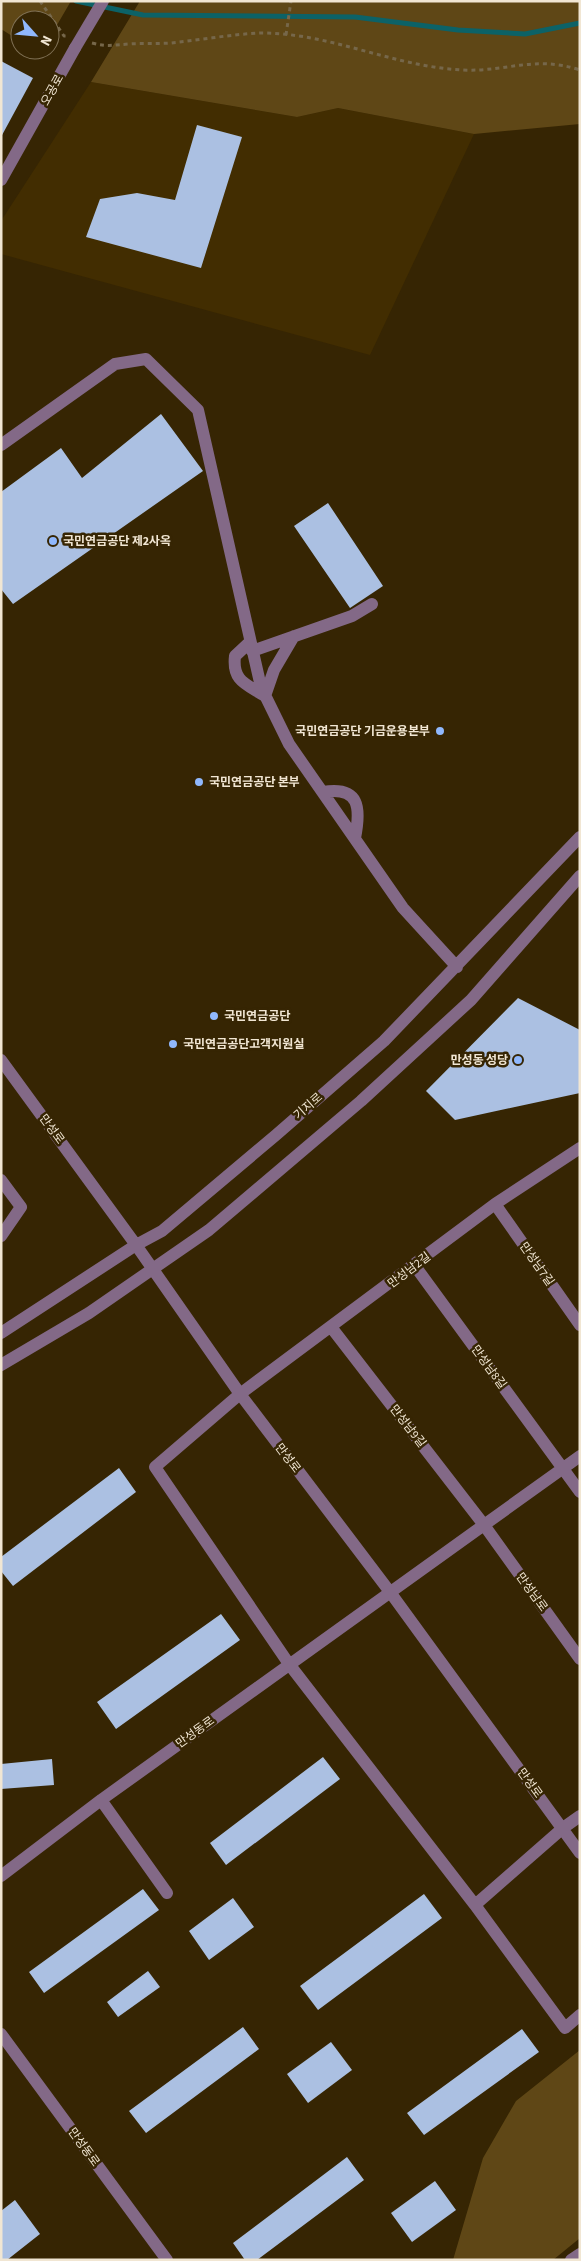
<svg xmlns="http://www.w3.org/2000/svg" width="581" height="2261" font-family="'Source Sans 3','Noto Sans KR',sans-serif">
<style>
.built{fill:#422d01}
.green{fill:#5f4716}
.lines{fill:none;stroke-linecap:round;stroke-linejoin:round}
.stream{stroke:#0c6267;stroke-width:5}
.building{fill:#abc0e2}
.path{stroke:#76674a;stroke-width:3;stroke-dasharray:4 4;stroke-linecap:butt}
.minor{stroke:#836987;stroke-width:12}
.minor-bridge{stroke:#836987;stroke-width:12}
.poi-dot{fill:#90b8fd;stroke:#362503;stroke-width:2}
.labels{text-anchor:middle;stroke-width:5;stroke-linejoin:round;paint-order:stroke}
.street-label{font-size:12px;fill:#f1e6d3;stroke:#362503}
.poi-label{font-size:12px;font-weight:bold;fill:#f1e6d3;stroke:#362503;text-anchor:start}
</style>
<rect width="100%" height="100%" fill="#362503"/>
<!-- built -->
<path class="built" d="M91,82L297,117L338,108L474,134L370,355L1,254V221Z"/>
<!-- green -->
<path class="green" d="M1,1H71L50,37V20H20V41L1,29Z
M140,1H580V124L474,134L338,108L297,117L91,82Z
M580,2050V2238L553,2260H453L483,2158L516,2101Z"/>
<g class="lines">
<!-- stream -->
<path class="stream" d="M76,1L143,15L355,17L458,30L525,34L580,23"/>
</g>
<!-- building -->
<path class="building" d="M1,61L33,78L1,137Z
M197,125L242,137L201,268L86,237L100,199L137,193L175,200Z
M161,414L203,471L13,604L1,589V492L61,448L82,478Z
M328,503L383,586L350,608L294,526Z
M518,998L580,1030V1093L455,1120L426,1091Z
M119,1468L136,1492L13,1586L1,1571V1557Z
M221,1614L240,1640L116,1729L97,1702Z
M323,1757L340,1779L226,1865L210,1843Z
M52,1759L54,1785L1,1789V1764Z
M143,1889L159,1910L44,1993L29,1972Z
M424,1894L442,1918L318,2010L300,1986Z
M233,1898L254,1927L209,1960L189,1931Z
M148,1971L160,1987L118,2017L107,2002Z
M243,2027L259,2049L146,2133L129,2111Z
M522,2029L539,2052L424,2135L407,2113Z
M331,2042L352,2070L308,2103L287,2074Z
M347,2157L364,2180L257,2260H245L233,2243Z
M435,2181L456,2210L412,2242L391,2213Z
M15,2200L40,2234L7,2260H1V2211Z"/>
<g class="lines">
<!-- path -->
<path class="path" d="M40,1L64,36H67
M286,35L291,1
M92,43C107,47 114,45 129,44C143,43 157,44 171,43C201,40 232,34 262,33C331,33 394,67 463,70C507,72 534,55 580,70"/>
<!-- minor -->
<path class="minor" d="M1,180L75,48
M1,445L115,364L146,359L198,410L261,687L289,744L403,908L457,967
M250,642L235,656C232,681 246,684 265,696L274,670L294,636
M252,651L352,616L372,604
M323,792C360,786 361,808 355,838
M1,1060L136,1245L240,1394L390,1592L580,1853
M580,1148L495,1204L240,1394L155,1467L289,1664L475,1905L565,2028L580,2015
M1,1180L21,1207L1,1236
M495,1204L580,1325
M415,1266L580,1492
M331,1327L484,1525L580,1659
M1,1333L136,1245L162,1231L276,1135L384,1041L580,837
M1,1365L89,1313L209,1230L361,1101L471,1000L580,876
M101,1800L167,1893
M1,1876L101,1800L580,1456
M475,1905L563,1828L580,1816
M1,2034L167,2260
M571,2260L580,2254"/>
<!-- minor-bridge -->
<path class="minor-bridge" d="M75,48L103,1"/>
</g>
<!-- markers -->
<g class="poi-dot">
<circle cx="53" cy="541" r="5"/>
<circle cx="440" cy="731" r="5"/>
<circle cx="199" cy="782" r="5"/>
<circle cx="214" cy="1016" r="5"/>
<circle cx="173" cy="1044" r="5"/>
<circle cx="518" cy="1060" r="5"/>
</g>
<g class="labels">
<!-- street labels -->
<g class="street-label">
<text transform="translate(52 90) rotate(-61)" y="4">오공로</text>
<text transform="translate(308 1106) rotate(-41)" y="4">기지로</text>
<text transform="translate(52 1129) rotate(54)" y="4">만성로</text>
<text transform="translate(537 1264) rotate(55)" y="4">만성남7길</text>
<text transform="translate(409 1270) rotate(-37)" y="4">만성남2길</text>
<text transform="translate(489 1367) rotate(54)" y="4">만성남8길</text>
<text transform="translate(408 1426) rotate(52)" y="4">만성남9길</text>
<text transform="translate(288 1458) rotate(53)" y="4">만성로</text>
<text transform="translate(532 1592) rotate(54)" y="4">만성남로</text>
<text transform="translate(195 1732) rotate(-36)" y="4">만성동로</text>
<text transform="translate(530 1783) rotate(54)" y="4">만성로</text>
<text transform="translate(84 2147) rotate(54)" y="4">만성동로</text>
</g>
<!-- poi labels -->
<g class="poi-label">
<text x="63" y="545">국민연금공단 제2사옥</text>
<text x="430" y="735" text-anchor="end">국민연금공단 기금운용본부</text>
<text x="209" y="786">국민연금공단 본부</text>
<text x="224" y="1020">국민연금공단</text>
<text x="183" y="1048">국민연금공단고객지원실</text>
<text x="508" y="1064" text-anchor="end">만성동 성당</text>
</g>
</g>
<!-- border -->
<rect width="581" height="2261" fill="none" stroke="#f1e6d3" stroke-width="5"/>
<!-- north arrow -->
<g transform="translate(35 35) rotate(117)"><circle r="24" fill="#362503" stroke="#817256"/>
<path d="M0-4L9 19L0 12L-9 19Z" fill="#90b8fd"/>
<text y="-8" font-size="14" font-weight="bold" text-anchor="middle" fill="#f1e6d3">N</text>
</g>
</svg>
